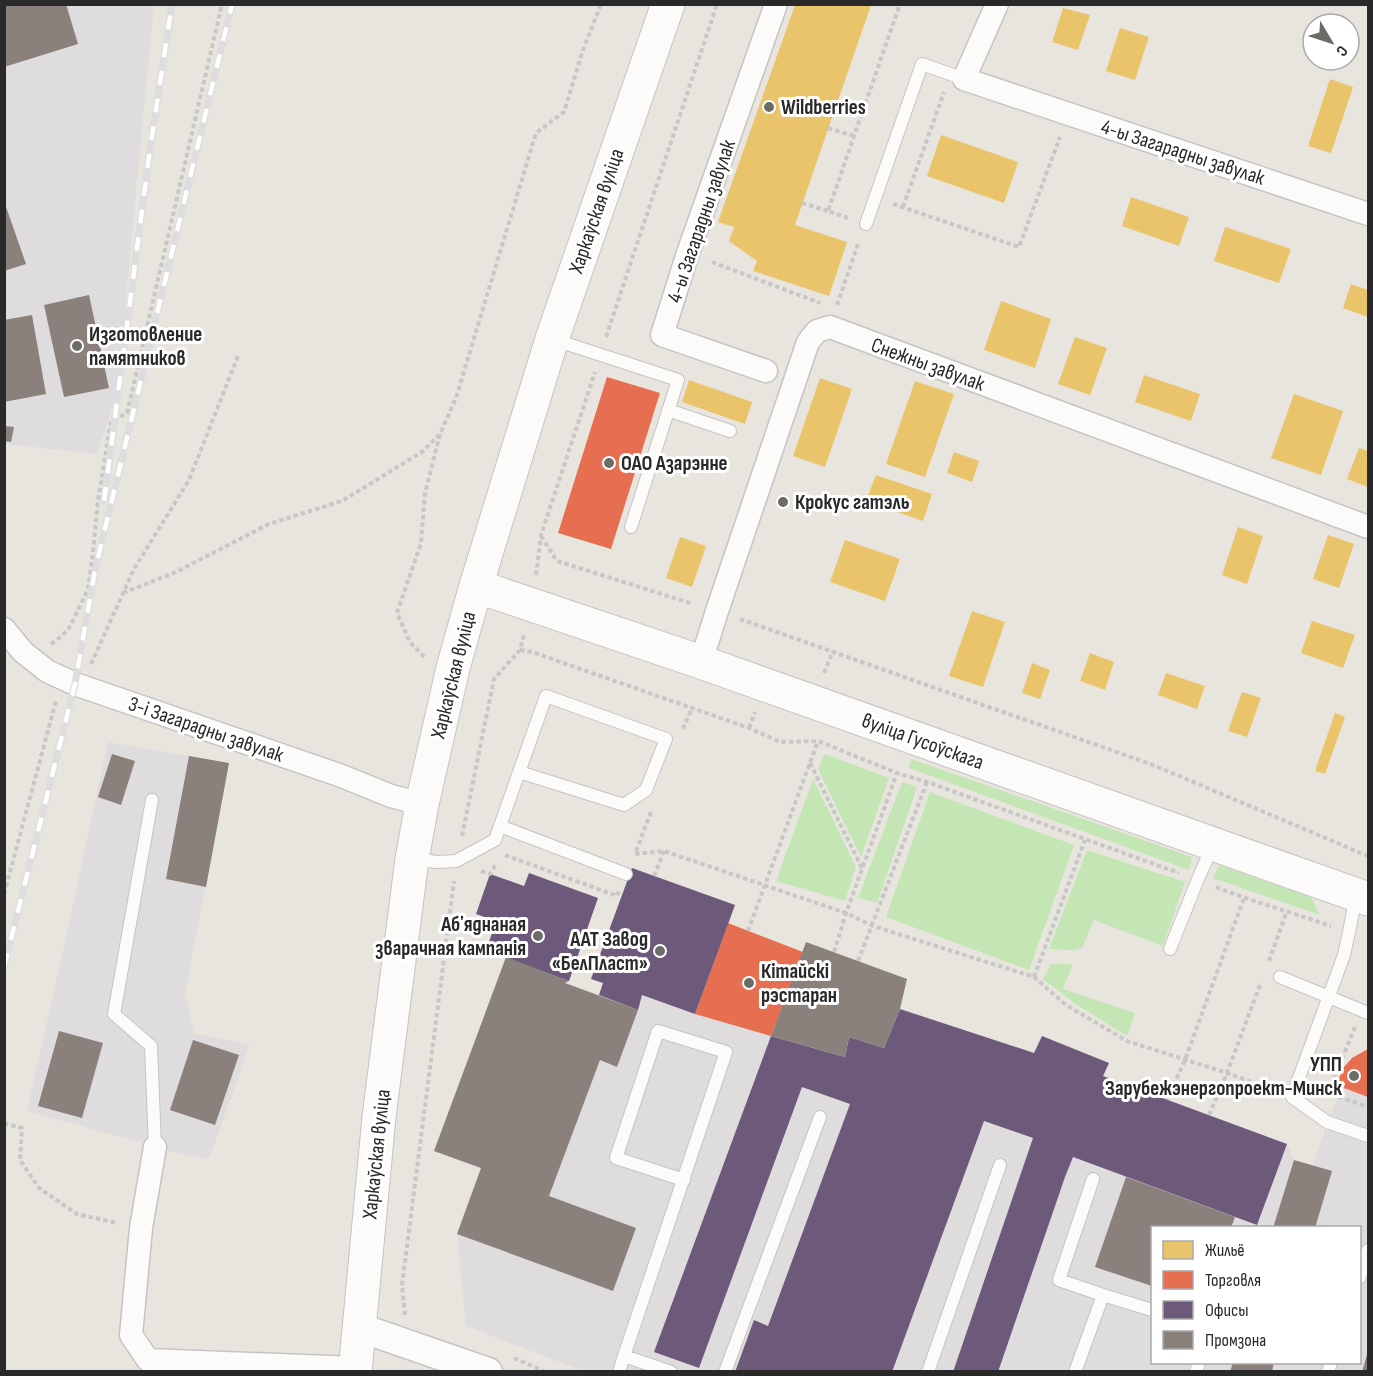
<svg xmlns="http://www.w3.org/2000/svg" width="1373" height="1376" font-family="'Sofia Sans Condensed',sans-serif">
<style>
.industrial{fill:#dfdcdd;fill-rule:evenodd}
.green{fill:#c4e6b5}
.homes{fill:#e9c46a}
.shops{fill:#e76f51}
.offices{fill:#6d597a}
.industry{fill:#8a817c}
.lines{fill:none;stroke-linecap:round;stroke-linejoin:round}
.service-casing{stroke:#c5c4c4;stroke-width:14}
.minor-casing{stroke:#c5c4c4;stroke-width:25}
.tertiary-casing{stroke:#c5c4c4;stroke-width:31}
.secondary-casing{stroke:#c5c4c4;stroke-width:35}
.path{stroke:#c8c7c6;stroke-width:4;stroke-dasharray:4.5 3;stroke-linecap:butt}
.service{stroke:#fcfbfa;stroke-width:12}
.minor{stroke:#fcfbfa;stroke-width:22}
.tertiary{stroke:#fcfbfa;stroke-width:28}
.secondary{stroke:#fcfbfa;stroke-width:33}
.rail-casing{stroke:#dddcde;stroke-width:7}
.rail{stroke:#fff;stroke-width:4.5;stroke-dasharray:14;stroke-linecap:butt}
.poi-dot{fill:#6c6b68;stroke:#fff;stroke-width:2}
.labels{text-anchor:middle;stroke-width:6;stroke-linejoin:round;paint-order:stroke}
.poi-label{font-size:21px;font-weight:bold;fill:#292929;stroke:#fff;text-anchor:start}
.street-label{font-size:21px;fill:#292929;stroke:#fff}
</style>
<rect width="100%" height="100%" fill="#e8e5de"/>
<!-- industrial -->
<path class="industrial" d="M5,5H154L117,392L97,454L5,444Z
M108,742L229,763L185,993L194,1033L250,1045L209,1159L185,1155L27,1111L68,928Z
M506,957L566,983L638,1009L642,995L695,1014L771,1036L900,1009L1034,1053L1042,1036L1109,1063L1104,1076L1287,1144L1294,1160L1313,1166L1327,1122L1342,1087L1368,1097V1371H583L466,1326L457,1234L481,1169L434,1151ZM1152,1228H1360V1362H1152Z"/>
<!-- green -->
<path class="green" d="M825,754L889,778L861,857L818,769Z
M911,759L1192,857L1189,870L909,768Z
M813,779L856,867L845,901L776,881Z
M902,782L917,787L877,903L858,898Z
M930,792L1074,845L1029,970L886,917Z
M1087,850L1185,882L1163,946L1094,920L1082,948L1072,950L1049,949Z
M1219,865L1311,897L1320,915L1213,878Z
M1051,964H1073L1063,989L1135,1013L1127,1036L1074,1003L1043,979Z"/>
<!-- homes -->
<path class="homes" d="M795,5H871L795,225L847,242L829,296L753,271L757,261L729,241L734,227L718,222Z
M1063,8L1090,15L1078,50L1052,42Z
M1120,28L1149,37L1135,80L1106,71Z
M1330,79L1353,87L1331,153L1308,146Z
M941,135L1018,162L1004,203L927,176Z
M1131,197L1189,217L1179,246L1122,226Z
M1225,227L1291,249L1279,283L1214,261Z
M1351,284L1368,290V317L1343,308Z
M1001,301L1051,319L1035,368L984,350Z
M1075,337L1107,348L1090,395L1058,384Z
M1144,375L1200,394L1191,421L1135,402Z
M820,378L852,389L825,467L793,456Z
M689,380L752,402L745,424L682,402Z
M915,381L954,394L925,477L886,464Z
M1294,394L1343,411L1321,475L1271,458Z
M1359,448L1368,451V487L1347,479Z
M954,452L979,461L972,482L947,473Z
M876,475L932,494L923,521L866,501Z
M1238,527L1263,536L1247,584L1222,575Z
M1328,535L1354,544L1339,588L1313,579Z
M680,537L706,546L692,587L666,578Z
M845,540L900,559L885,601L830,582Z
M972,611L1005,622L983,687L949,676Z
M1312,621L1355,635L1343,668L1301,653Z
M1090,653L1114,662L1105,690L1080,681Z
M1032,663L1050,670L1040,699L1022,693Z
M1166,673L1205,686L1197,709L1158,695Z
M1242,692L1261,698L1247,737L1228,731Z
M1335,713L1345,717L1325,774L1315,771Z"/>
<!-- shops -->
<path class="shops" d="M607,377L660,393L611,549L558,533Z
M728,923L803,952L771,1036L695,1014Z
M1366,1050H1368V1097L1336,1085L1344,1067L1352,1058Z"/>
<!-- offices -->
<path class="offices" d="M632,868L735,905L695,1014L642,995L638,1010L599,995L603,983L591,979Z
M529,873L598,898L569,981L486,951L496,921L476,914L490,874L524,886Z
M900,1009L1034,1053L1042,1036L1109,1063L1103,1076L1287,1144L1257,1225L1073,1157L1065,1177L998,1372H953L1033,1138L984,1121L892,1372H735L754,1320L768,1326L850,1104L802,1087L699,1368L654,1352L771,1036L845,1057L849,1037L884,1048Z"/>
<!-- industry -->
<path class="industry" d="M4,4H66L78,44L4,67Z
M4,201L26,264L4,271Z
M89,295L109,388L64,397L44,305Z
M32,315L46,394L4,402V320Z
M4,426L14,427L11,442L4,441Z
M112,754L135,761L121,805L98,797Z
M189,756L229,763L206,887L166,879Z
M806,942L907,979L900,1009L884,1048L849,1037L845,1057L771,1036Z
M506,957L569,981L565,983L638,1010L617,1067L600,1060L549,1196L636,1228L613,1291L457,1234L481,1168L434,1151Z
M59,1031L103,1043L82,1118L38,1106Z
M193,1040L239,1055L215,1125L170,1110Z
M1294,1160L1332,1171L1315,1228H1273Z
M1126,1177L1235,1217L1231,1228H1152V1286L1095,1267Z
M1368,1351V1372H1362Z
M1233,1362H1274L1272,1372H1230Z"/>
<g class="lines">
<defs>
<path id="service" d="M866,224L922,64L964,79
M552,339L678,380L631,527
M668,410L730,431
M152,800L114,1014L151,1046L155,1147
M500,826L626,874
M413,859L437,862L456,861L495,840L546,696L666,739L646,790L624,805L519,772
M1356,896L1349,932L1344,955L1292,1097L1327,1122L1368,1136
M1170,949L1198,879L1213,845
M1280,977L1368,1013
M1093,1179L1059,1280L1103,1295
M1360,1277L1368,1250
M624,1356L671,1372
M619,1372L624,1356L726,1052L658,1031L616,1158L684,1180
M725,1372L820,1117
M928,1372L1000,1165
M1075,1372L1103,1295L1152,1310
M1196,1372L1199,1362
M1328,1372L1331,1362"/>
<path id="minor" d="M997,4L964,79L1368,214
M766,371L662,335L688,253L776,4
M4,629L23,652L47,671L75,684L339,775L391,796L422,804
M701,662L717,611L808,342L817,331L830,327L1368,527
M155,1147L141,1228L131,1335L148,1360L355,1368"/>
<path id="tertiary" d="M358,1327L488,1372"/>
<path id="secondary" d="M476,586L701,662L1368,899
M355,1372L379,1117L412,859L422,804L453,668L476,586L552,339L668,4"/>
</defs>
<!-- service casing -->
<use href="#service" class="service-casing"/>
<!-- minor casing -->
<use href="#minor" class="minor-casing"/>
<!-- tertiary casing -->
<use href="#tertiary" class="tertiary-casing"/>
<!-- secondary casing -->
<use href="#secondary" class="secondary-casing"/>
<!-- path -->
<path class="path" d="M828,128L854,136
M802,203L828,211
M893,204L1019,247L1060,137
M903,207L944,92
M848,218L828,211L900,4
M712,262L820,303
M837,305L859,241
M606,337L717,4
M541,536L557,561L693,604
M536,575L541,535L595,372
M123,593L176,572L269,524L342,501L422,452L439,435
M740,619L1153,765L1368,856
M51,644L63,635L71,625L88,589L93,552L98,500L111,421L127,413L222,4
M520,650L532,652L749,728L780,742L818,741L897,773L927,782L1179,873
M424,657L410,642L397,613L421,543L425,493L440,434L456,398L536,133L564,112L583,50L601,4
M91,664L134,569L189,480L238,356
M824,673L833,651
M749,728L755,712
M683,729L692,708
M810,763L862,868
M651,812L635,854L664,851L846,913L873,926L1034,977L1066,1005L1127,1041L1227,1073L1274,1090
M462,836L494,679L520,650L524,635
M505,855L617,896L619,890
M481,871L490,874L496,864
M654,876L664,851
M1216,887C1254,902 1293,913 1331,926
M4,894L56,701
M748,931L818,741
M834,952L846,913L897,773
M858,961L927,782
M1269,961L1287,911
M1034,977L1085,840
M1355,1027L1328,1093L1368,1107
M1167,1099L1185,1060L1244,898
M1209,1115L1227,1073L1261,982
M4,1123L22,1128L20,1160L39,1188L77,1214L117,1223
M405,1315L402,1285L454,881
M514,1358L546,1372"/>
<!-- service -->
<use href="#service" class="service"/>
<!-- minor -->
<use href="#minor" class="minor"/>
<!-- tertiary -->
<use href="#tertiary" class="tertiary"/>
<!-- secondary -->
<use href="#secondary" class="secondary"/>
<defs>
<path id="rail" d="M104,501L150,149L172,4
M4,967L75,684L95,570L232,4"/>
</defs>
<!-- rail casing -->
<use href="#rail" class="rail-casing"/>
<!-- rail -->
<use href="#rail" class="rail"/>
</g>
<!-- markers -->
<g class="poi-dot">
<circle cx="769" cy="107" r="6"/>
<circle cx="77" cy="346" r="6"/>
<circle cx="609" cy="463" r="6"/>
<circle cx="783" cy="502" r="6"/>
<circle cx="538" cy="936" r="6"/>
<circle cx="660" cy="951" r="6"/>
<circle cx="749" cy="983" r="6"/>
<circle cx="1354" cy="1076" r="6"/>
</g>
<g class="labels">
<!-- poi labels -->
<g class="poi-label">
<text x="781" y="114">Wildberries</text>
<text x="89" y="341">Изготовление<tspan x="89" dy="24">памятников</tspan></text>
<text x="621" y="470">ОАО Азарэнне</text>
<text x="795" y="509">Крокус гатэль</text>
<text x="526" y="931" text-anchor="end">Абʼяднаная<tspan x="526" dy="24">зварачная кампанія</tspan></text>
<text x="648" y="946" text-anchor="end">ААТ Завод<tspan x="648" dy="24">«БелПласт»</tspan></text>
<text x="761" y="978">Кітайскі<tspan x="761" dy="24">рэстаран</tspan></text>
<text x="1342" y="1071" text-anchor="end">УПП<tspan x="1342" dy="24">Зарубежэнергопроект-Минск</tspan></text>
</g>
<!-- street labels -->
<g class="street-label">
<text transform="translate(1183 152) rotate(18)" y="7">4-ы Загарадны завулак</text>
<text transform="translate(596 211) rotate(-71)" y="7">Харкаўская вуліца</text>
<text transform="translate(701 221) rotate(-71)" y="7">4-ы Загарадны завулак</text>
<text transform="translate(928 364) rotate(20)" y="7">Снежны завулак</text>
<text transform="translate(453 675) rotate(-76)" y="7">Харкаўская вуліца</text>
<text transform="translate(206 729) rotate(19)" y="7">3-і Загарадны завулак</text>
<text transform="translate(923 741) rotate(20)" y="7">вуліца Гусоўскага</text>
<text transform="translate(376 1154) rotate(-84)" y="7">Харкаўская вуліца</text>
</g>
</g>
<!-- border -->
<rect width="1373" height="1376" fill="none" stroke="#292929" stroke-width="12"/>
<!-- legend -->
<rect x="1151" y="1226" width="210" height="138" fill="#ffffff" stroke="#a9a9a9" stroke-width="1.5"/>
<rect x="1163" y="1241" width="30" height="18" fill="#e9c46a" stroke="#a9a9a9" stroke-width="1.5"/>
<text x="1205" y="1256" font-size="18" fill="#292929">Жильё</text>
<rect x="1163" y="1271" width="30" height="18" fill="#e76f51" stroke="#a9a9a9" stroke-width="1.5"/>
<text x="1205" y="1286" font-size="18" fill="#292929">Торговля</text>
<rect x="1163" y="1301" width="30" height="18" fill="#6d597a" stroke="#a9a9a9" stroke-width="1.5"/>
<text x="1205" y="1316" font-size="18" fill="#292929">Офисы</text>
<rect x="1163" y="1331" width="30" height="18" fill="#8a817c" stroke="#a9a9a9" stroke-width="1.5"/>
<text x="1205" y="1346" font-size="18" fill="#292929">Промзона</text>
<!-- north arrow -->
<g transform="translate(1331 42) rotate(129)"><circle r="28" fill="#ffffff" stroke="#a9a9a9" stroke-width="1.5"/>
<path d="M0-4.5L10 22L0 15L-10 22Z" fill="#6c6b68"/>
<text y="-9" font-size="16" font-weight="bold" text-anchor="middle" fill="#292929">С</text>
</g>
</svg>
